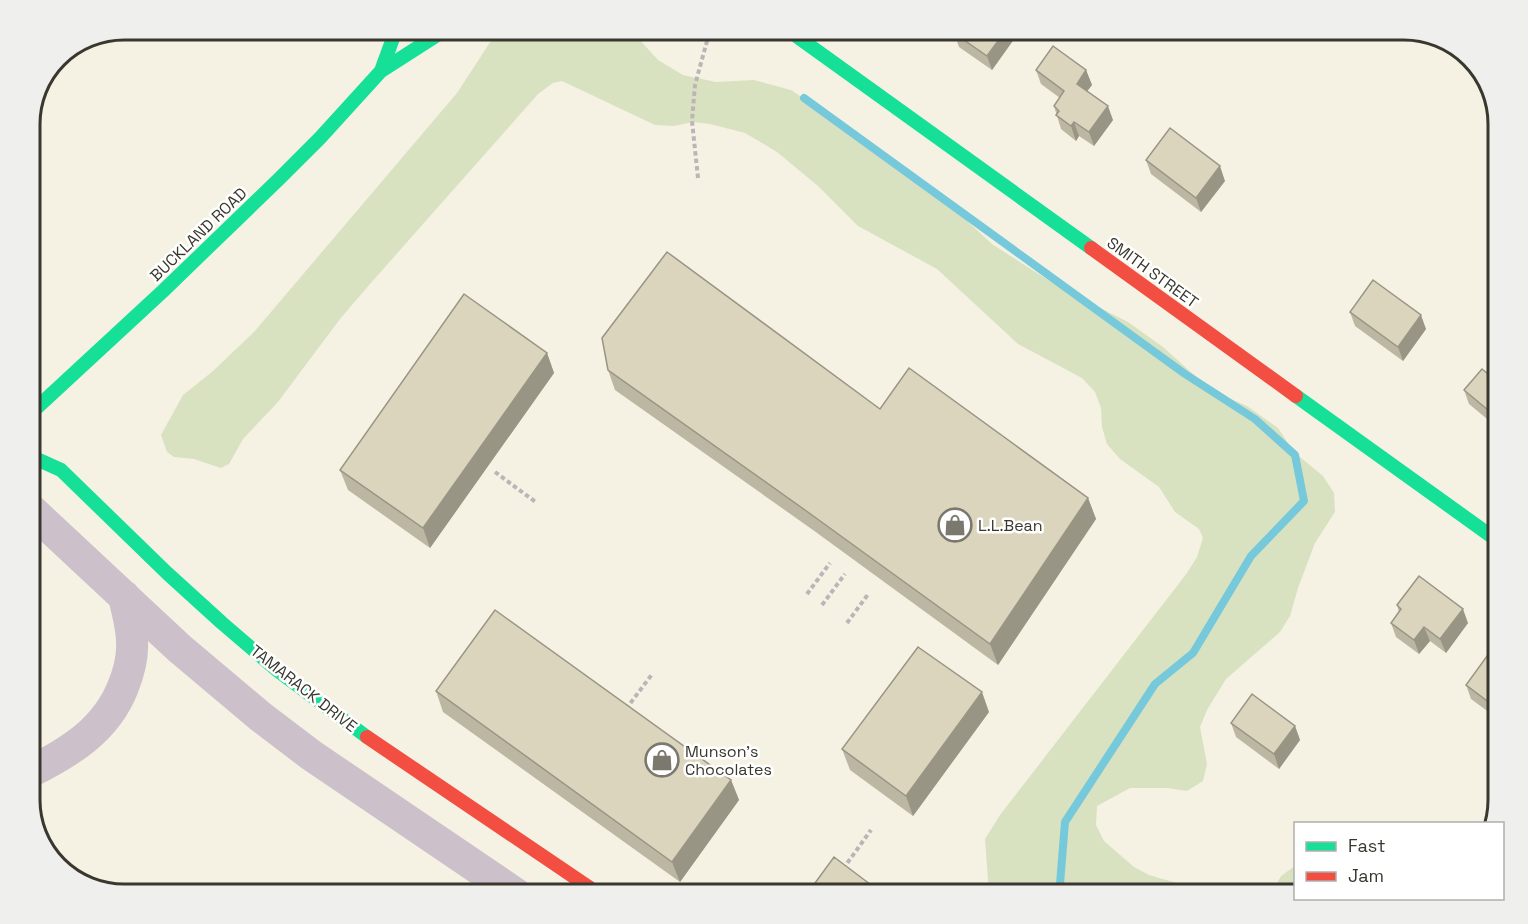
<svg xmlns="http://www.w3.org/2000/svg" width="1528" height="924" font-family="'Space Grotesk',sans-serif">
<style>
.green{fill:#d9e2c0}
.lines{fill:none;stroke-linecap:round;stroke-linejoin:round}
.stream{stroke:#76c9db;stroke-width:8}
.path{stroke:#bdb4b8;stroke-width:4;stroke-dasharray:4.5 3;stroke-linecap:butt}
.street{stroke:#ccc0ca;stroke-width:32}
.fast{stroke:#16e098;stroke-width:14}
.jam{stroke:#f24e42;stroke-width:14}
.wall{fill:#bcb7a3}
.shaded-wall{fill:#999585}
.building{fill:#dbd5be;stroke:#999585;stroke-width:1.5}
.labels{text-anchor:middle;stroke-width:5;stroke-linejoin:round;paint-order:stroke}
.street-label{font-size:16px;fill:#3a382e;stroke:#fff}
.poi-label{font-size:16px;fill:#3a382e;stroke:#fff;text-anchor:start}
.rim{fill:none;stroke:#3a382e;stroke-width:3}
</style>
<rect width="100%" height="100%" fill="#f5f2e4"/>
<!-- green -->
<path class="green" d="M498,30H636L639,39L658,60L683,75L716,82L754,80L791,90L822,111L869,147L935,191L992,244L1059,287L1128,322L1163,347L1212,391L1247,406L1278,428L1294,452L1323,476L1334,493L1335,512L1315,543L1298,588L1290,616L1280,632L1226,679L1207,710L1200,727L1207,764L1203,781L1187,791L1168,788H1130L1097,806L1096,825L1104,841L1134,867L1149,875L1184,885L1197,894H989L985,839L1000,815L1187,573L1197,557L1203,538L1199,529L1175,512L1159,487L1120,459L1107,444L1102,427L1101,408L1095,392L1082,378L1018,344L937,269L858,226L818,186L777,152L745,133L710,124L693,122L674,126L655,125L562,81L553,83L538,94L370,284L340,319L278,402L243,439L229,464L221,468L194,459L174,457L167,452L161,435L183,395L213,371L254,332L457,93Z
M1498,153V188L1495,185L1489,167Z
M1295,866V894H1271L1281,876Z"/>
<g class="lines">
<!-- stream -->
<path class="stream" d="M804,98L1185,374L1255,419L1295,455L1304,501L1251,556L1193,653L1155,684L1065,822L1060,884L1068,894"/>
<!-- path -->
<path class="path" d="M698,178L692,121L695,85L710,30
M495,472L537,503
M807,594L830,563
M822,605L845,574
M847,623L869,593
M626,709L653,673
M843,869L871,830
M675,894L679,887"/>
<!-- street -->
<path class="street" d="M30,509L179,648L261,717L311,755L516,894
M30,772C70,752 106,730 123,687C129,672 133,657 132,642C132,626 127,611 124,596"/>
<!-- fast -->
<path class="fast" d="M788,30L1091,248
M381,71L396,30
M1296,396L1498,541
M30,414L163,291L280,178L320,138L381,71L445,30
M30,456L61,470L167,573L222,623L278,671L367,737"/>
<!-- jam -->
<path class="jam" d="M1091,248L1296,396
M367,737L599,894"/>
</g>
<!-- wall -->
<path class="wall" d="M956,30H1015L1017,35L992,70L959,47L954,33Z
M1036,70H1086L1092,85L1087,91L1113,120L1094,146L1079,136L1076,141L1061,129L1054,106L1060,98L1041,84Z
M1146,160L1225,181L1201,212L1151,174Z
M1350,312L1426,329L1403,361L1355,326Z
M547,353L554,373L430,548L348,490L340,470Z
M608,370L880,409L1088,498L1096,519L998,665L813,530L615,390Z
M1498,382V428L1469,404L1464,390Z
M1397,605L1468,623L1446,653L1430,641L1419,654L1396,637L1391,623L1399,612Z
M1498,658V719L1471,699L1466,685Z
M436,691L731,780L739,800L680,882L443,712Z
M989,712L913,816L850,770L842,749Z
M1231,723L1295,726L1300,740L1279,769L1236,737Z"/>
<!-- shaded-wall -->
<path class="shaded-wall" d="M1006,30H1015L1017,35L992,70L987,56Z
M1086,70L1092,85L1082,98L1077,84Z
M1108,106L1113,120L1094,146L1089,132Z
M1074,122L1079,136L1076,141L1071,126Z
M1220,166L1225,181L1201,212L1196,198Z
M1421,315L1426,329L1403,361L1398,347Z
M547,353L554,373L430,548L423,528Z
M1498,410V425L1494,415Z
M1088,498L1096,519L998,665L990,644Z
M1463,609L1468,623L1446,653L1440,639Z
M1424,627L1430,641L1419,654L1414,640Z
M982,692L989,712L913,816L906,796Z
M1295,726L1300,740L1279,769L1274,754Z
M731,780L739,800L680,882L672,862Z"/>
<!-- building -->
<path class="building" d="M956,30H1006L987,56L954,33Z
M1053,46L1086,70L1077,84L1108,106L1089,132L1074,122L1071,126L1056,115L1059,111L1054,106L1064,91L1036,70Z
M1170,128L1220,166L1196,198L1146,160Z
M667,252L880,409L909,368L1088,498L990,644L805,510L608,370L602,338Z
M1373,280L1421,315L1398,347L1350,312Z
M464,294L547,353L423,528L340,470Z
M1482,369L1498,382V410L1494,415L1464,390Z
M1419,576L1463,609L1440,639L1424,627L1414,640L1391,623L1401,609L1397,605Z
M495,610L731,780L672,862L436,691Z
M918,647L982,692L906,796L842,749Z
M1490,652L1498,658V709L1466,685Z
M1252,694L1295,726L1274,754L1231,723Z
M834,857L883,894H807Z
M458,884L472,894H451Z"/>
<!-- icons -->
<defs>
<symbol id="shop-ring" viewBox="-11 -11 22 22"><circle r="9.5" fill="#fff" stroke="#7b796e" stroke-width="1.5"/><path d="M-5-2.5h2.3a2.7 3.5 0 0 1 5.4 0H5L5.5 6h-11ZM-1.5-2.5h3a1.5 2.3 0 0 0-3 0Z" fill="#7b796e"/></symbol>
</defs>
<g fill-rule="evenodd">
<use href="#shop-ring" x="936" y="506" width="38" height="38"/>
<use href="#shop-ring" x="643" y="741" width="38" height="38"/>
</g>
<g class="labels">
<!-- street labels -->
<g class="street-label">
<text transform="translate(198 234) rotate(-44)" y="6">BUCKLAND ROAD</text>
<text transform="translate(1153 272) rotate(36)" y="6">SMITH STREET</text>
<text transform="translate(304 688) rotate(38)" y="6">TAMARACK DRIVE</text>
</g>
<!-- poi labels -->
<g class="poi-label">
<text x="978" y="531">L.L.Bean</text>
<text x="685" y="757">Munson's<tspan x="685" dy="18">Chocolates</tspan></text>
</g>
</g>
<!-- crop -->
<path d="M0 0H1528V924H0ZM124 40H1404A84 84 0 0 1 1488 124V800A84 84 0 0 1 1404 884H124A84 84 0 0 1 40 800V124A84 84 0 0 1 124 40Z" fill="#efefee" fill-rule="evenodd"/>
<path class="rim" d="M124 40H1404A84 84 0 0 1 1488 124V800A84 84 0 0 1 1404 884H124A84 84 0 0 1 40 800V124A84 84 0 0 1 124 40Z"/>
<!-- legend -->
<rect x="1294" y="822" width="210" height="78" fill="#ffffff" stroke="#b0afab" stroke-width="1.5"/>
<rect x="1306" y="842" width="30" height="9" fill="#16e098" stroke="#b0afab" stroke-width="1.5"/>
<text x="1348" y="852" font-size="18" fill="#3a382e">Fast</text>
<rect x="1306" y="872" width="30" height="9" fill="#f24e42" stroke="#b0afab" stroke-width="1.5"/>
<text x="1348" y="882" font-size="18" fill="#3a382e">Jam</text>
</svg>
